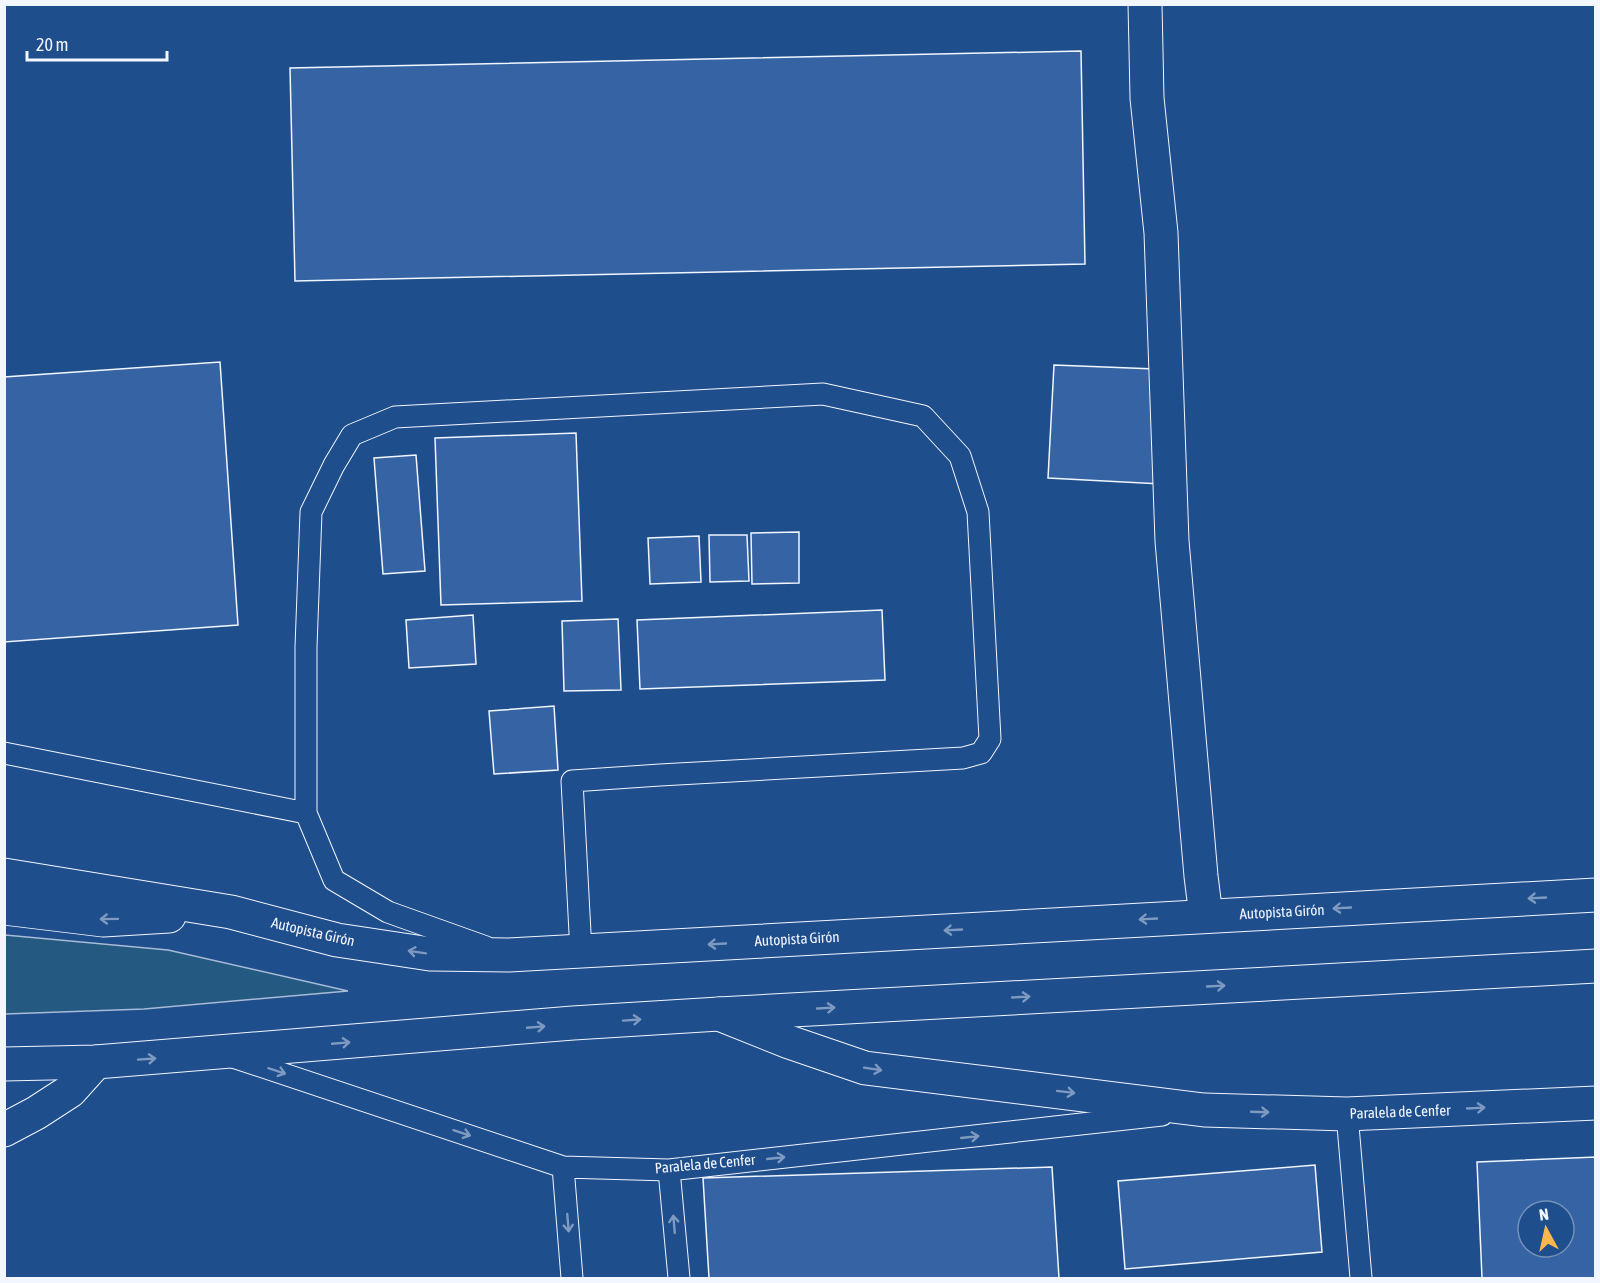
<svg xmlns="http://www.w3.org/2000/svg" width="1600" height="1283" font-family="'Asap Condensed',sans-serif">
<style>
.green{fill:#245a82;stroke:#a8bbd7;stroke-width:1.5}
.building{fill:#3563a3;stroke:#f2f6ff;stroke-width:1.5;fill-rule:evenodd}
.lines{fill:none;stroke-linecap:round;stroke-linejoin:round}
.service-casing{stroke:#f2f6ff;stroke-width:23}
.minor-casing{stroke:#f2f6ff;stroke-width:35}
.trunk-casing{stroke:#f2f6ff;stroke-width:35}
.service{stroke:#1f4e8c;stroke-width:21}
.minor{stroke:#1f4e8c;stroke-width:33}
.trunk{stroke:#1f4e8c;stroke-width:33}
.oneway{stroke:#7e9ac0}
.labels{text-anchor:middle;stroke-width:4.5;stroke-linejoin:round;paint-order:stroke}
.street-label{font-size:15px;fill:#f2f6ff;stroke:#1f4e8c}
</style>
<rect width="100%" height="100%" fill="#1f4e8c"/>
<!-- green -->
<path class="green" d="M5,935L168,950L348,991L144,1009L5,1014Z"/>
<!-- building -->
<path class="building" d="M1081,51L1085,264L295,281L290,68Z
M220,362L238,625L4,642V377Z
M1054,365L1155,369L1161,484L1048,478Z
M576,433L582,601L441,605L435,438Z
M416,455L425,571L383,574L374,458Z
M799,532V583L752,584L751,533Z
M709,535H747L749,581L710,582Z
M699,536L701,582L650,584L648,538Z
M882,610L885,680L640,689L637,620Z
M473,615L476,664L409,668L406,620Z
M618,619L621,690L564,691L562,621Z
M554,706L558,770L494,774L489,711Z
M1596,1157V1278H1482L1477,1162ZM1528,1211H1564V1247H1528Z
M1315,1165L1322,1252L1125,1269L1118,1181Z
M1052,1167L1059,1278H709L703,1178Z"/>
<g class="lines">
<defs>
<path id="service" d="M4,753L306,813
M486,947L388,912L334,880L306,813V647L311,512L334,465L352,435L395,417L823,394L923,416L960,456L978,512L990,739L981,753L963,758L660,775L572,781L581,952
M233,1057L563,1167L669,1170L1162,1115
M1347,1114L1361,1278
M563,1167L572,1278
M669,1170L679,1278"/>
<path id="minor" d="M1145,4L1147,98L1161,233L1172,541L1201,876L1206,916
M719,1014L789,1042L865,1068L1204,1110L1347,1114L1596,1103
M4,1130L36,1113L70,1091L96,1062"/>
<path id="trunk" d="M4,875L231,912L337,940L430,954L509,955L1596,895
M4,908L103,920L169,916
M4,1064L96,1062L573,1023L719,1014L1596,966"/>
</defs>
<!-- service casing -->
<use href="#service" class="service-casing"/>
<!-- minor casing -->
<use href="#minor" class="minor-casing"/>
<!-- trunk casing -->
<use href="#trunk" class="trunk-casing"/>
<!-- service -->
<use href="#service" class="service"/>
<!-- minor -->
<use href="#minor" class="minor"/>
<!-- trunk -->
<use href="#trunk" class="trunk"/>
</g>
<!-- one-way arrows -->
<defs><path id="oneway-shaft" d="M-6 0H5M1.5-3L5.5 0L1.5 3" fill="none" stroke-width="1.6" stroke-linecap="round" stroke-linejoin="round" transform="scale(1.5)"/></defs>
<g class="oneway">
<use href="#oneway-shaft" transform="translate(1537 898) rotate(177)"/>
<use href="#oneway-shaft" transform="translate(1342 908) rotate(177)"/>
<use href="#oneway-shaft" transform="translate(109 919) rotate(179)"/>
<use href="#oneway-shaft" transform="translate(1148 919) rotate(177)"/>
<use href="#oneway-shaft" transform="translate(953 930) rotate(177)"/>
<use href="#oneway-shaft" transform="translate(717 944) rotate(177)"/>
<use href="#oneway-shaft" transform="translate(417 952) rotate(-171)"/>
<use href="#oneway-shaft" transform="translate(1216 986) rotate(-3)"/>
<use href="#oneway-shaft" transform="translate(1021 997) rotate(-3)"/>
<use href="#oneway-shaft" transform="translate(826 1008) rotate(-3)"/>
<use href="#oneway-shaft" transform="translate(632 1020) rotate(-4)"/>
<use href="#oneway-shaft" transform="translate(536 1027) rotate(-5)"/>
<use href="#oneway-shaft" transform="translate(341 1043) rotate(-5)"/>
<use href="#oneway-shaft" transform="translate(147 1059) rotate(-4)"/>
<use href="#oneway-shaft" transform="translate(873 1069) rotate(9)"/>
<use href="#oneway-shaft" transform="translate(277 1071) rotate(18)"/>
<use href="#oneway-shaft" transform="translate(1066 1092) rotate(7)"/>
<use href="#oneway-shaft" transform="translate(1476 1108) rotate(-3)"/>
<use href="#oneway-shaft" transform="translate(1260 1112) rotate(2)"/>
<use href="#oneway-shaft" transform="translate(462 1133) rotate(18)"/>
<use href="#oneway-shaft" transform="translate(970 1137) rotate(-6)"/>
<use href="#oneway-shaft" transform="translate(776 1158) rotate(-6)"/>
<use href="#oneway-shaft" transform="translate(568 1223) rotate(85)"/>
<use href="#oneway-shaft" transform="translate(674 1224) rotate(-95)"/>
</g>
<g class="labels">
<!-- street labels -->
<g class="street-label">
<text transform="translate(1282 912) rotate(-3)" y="5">Autopista Girón</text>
<text transform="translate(313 932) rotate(13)" y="5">Autopista Girón</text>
<text transform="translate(797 939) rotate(-3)" y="5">Autopista Girón</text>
<text transform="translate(1400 1112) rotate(-2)" y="5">Paralela de Cenfer</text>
<text transform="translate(705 1164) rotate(-5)" y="5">Paralela de Cenfer</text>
</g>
</g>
<!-- border -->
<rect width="1600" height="1283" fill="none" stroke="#f2f6ff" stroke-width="12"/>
<!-- north arrow -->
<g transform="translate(1546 1229) rotate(352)"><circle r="28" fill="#1f4e8c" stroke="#7391ba" stroke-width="1.5"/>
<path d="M0-4.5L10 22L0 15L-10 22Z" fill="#ffb74d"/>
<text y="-9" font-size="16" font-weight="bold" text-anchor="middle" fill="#f2f6ff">N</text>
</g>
<!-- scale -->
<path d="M27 51v9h140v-9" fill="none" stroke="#f2f6ff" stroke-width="3"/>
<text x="36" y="51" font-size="18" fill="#f2f6ff" stroke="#1f4e8c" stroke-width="4.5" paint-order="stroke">20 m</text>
</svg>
